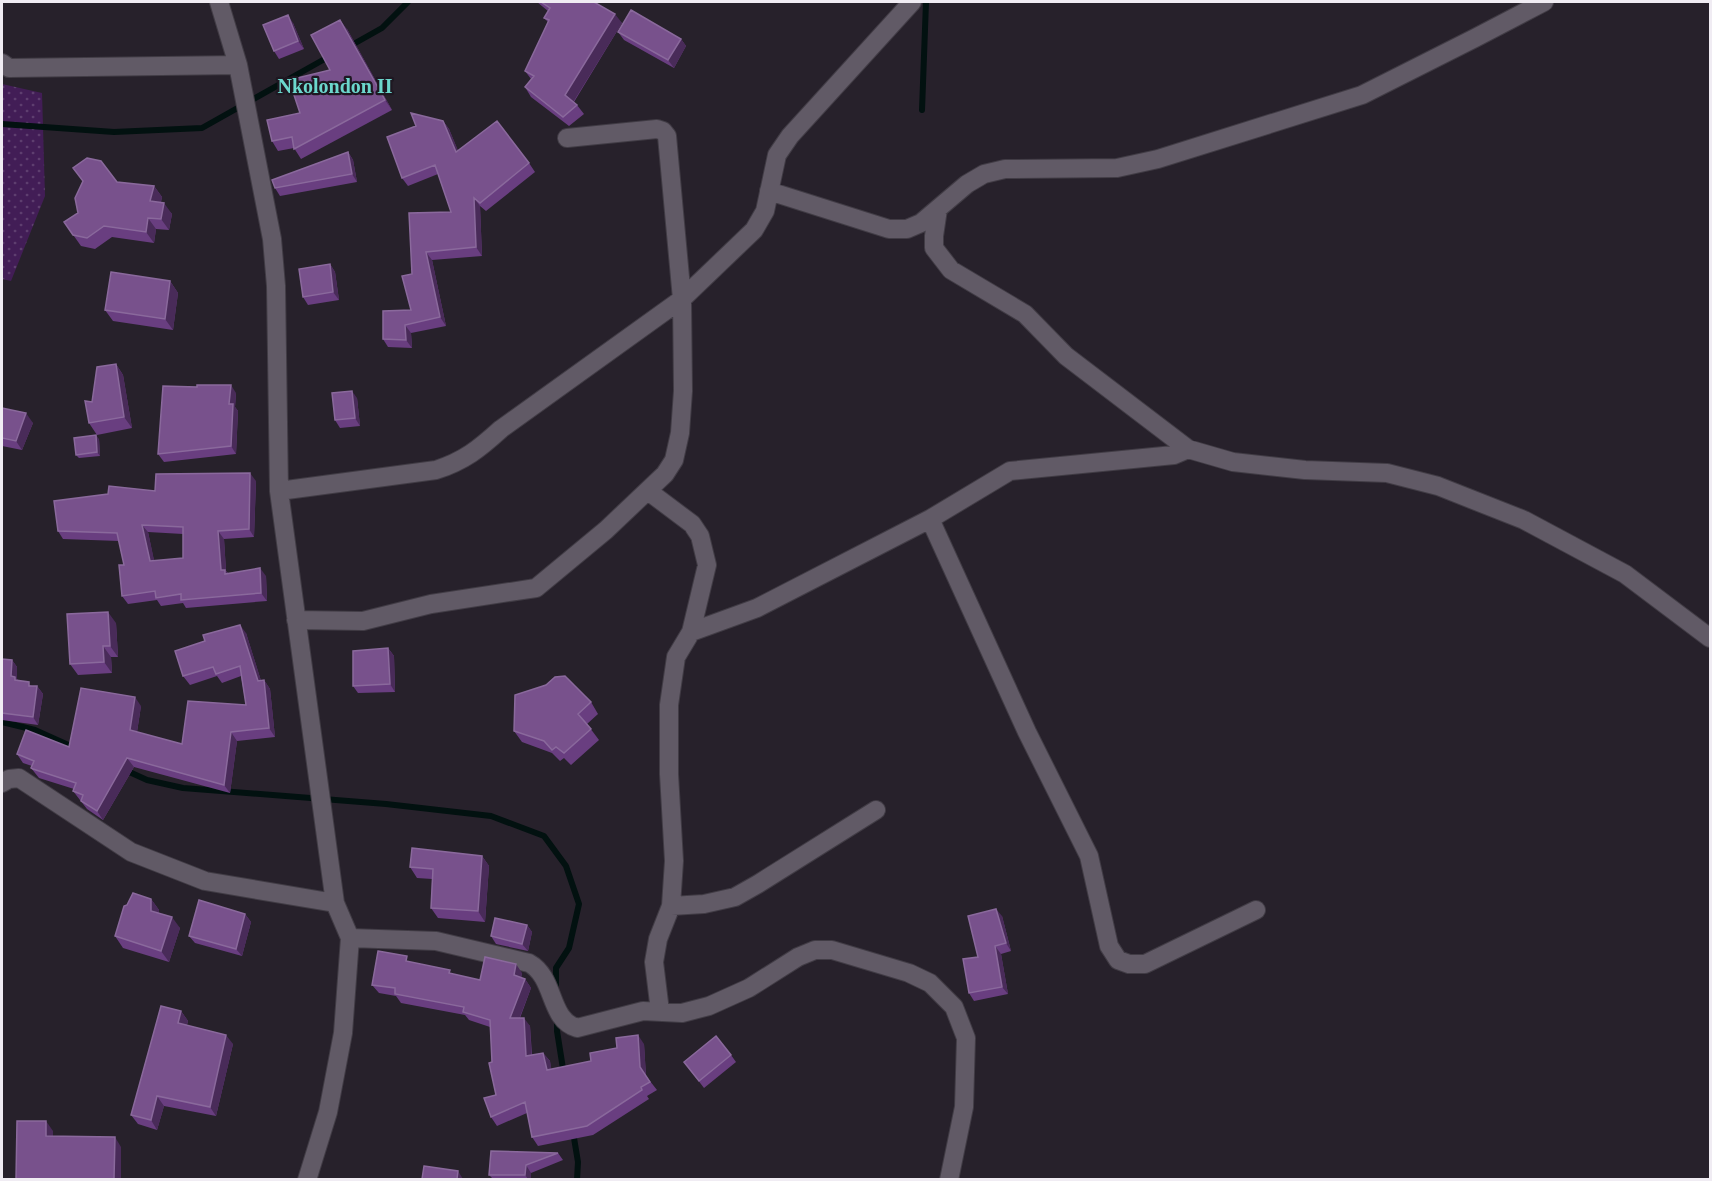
<svg xmlns="http://www.w3.org/2000/svg" width="1712" height="1181" font-family="'Times New Roman',serif">
<style>
.grass{fill:url(#grass-dots)}
.lines{fill:none;stroke-linecap:round;stroke-linejoin:round}
.stream{stroke:#021110;stroke-width:6}
.minor-casing{stroke:#413c45;stroke-width:20}
.minor{stroke:#615a66;stroke-width:18}
.wall{fill:#693e80;fill-rule:evenodd}
.shaded-wall{fill:#492b59}
.building{fill:#78518c;stroke:#8a699c;stroke-width:1.5;fill-rule:evenodd}
.labels{text-anchor:middle;stroke-width:4.5;stroke-linejoin:round;paint-order:stroke}
.quarter-label{font-size:20px;font-weight:bold;fill:#6cd7cd;stroke:#1e1822}
</style>
<defs>
<pattern id="grass-dots" width="8" height="8" patternUnits="userSpaceOnUse" patternTransform="scale(1.5)"><rect width="8" height="8" fill="#421d56"/><path d="M2 2h.1M6 6h.1" fill="none" stroke="#5e3e6f" stroke-width="1.8" stroke-linecap="round"/></pattern>
</defs>
<rect width="100%" height="100%" fill="#27212b"/>
<!-- grass -->
<path class="grass" d="M2,84L42,93L45,196L11,281L2,279Z"/>
<g class="lines">
<!-- stream -->
<path class="stream" d="M350,46L382,28L408,2
M922,110L926,2
M2,124L114,132L202,128L330,56
M2,722L35,730L75,748
M125,770L147,780L183,788L386,804L491,816L544,836L566,866L579,904L569,948L556,968V992
M557,1017V1031L564,1075
M573,1132L578,1162L577,1180"/>
<defs>
<path id="minor" d="M219,2L238,65L272,239L276,286L279,491L335,903L350,938L343,1033L328,1112L307,1180
M2,63L9,68L238,65
M769,191L889,229H907L921,223L967,184L984,174L1005,169L1117,168L1158,159L1362,95L1475,38L1544,2
M938,209L934,236V248L951,270L1025,314L1066,356L1188,449L1233,462L1305,470L1387,473L1438,486L1524,520L1625,574L1710,638
M279,491L436,470C464,461 479,449 501,429L682,299L754,230L765,211L777,155L790,136L912,2
M648,491L692,524L700,536L707,565L691,632L676,657L669,705V774L674,861L671,906L658,939L654,962L660,1011
M930,519L1027,732L1089,856L1109,946L1118,960L1129,964H1145L1256,910
M296,620L363,621L431,604L536,588L606,530L665,474L674,460L680,433L683,391L682,299L667,136L663,131L657,129L567,138
M691,632L757,608L930,519L1010,471L1174,455L1188,449
M2,783L9,779L19,778L131,852L205,881L335,903
M671,906L704,904L735,897L758,884L876,810
M350,938L436,941L529,963C556,978 548,1019 577,1028L643,1011L682,1013L709,1006L749,988L798,957L815,950H832L909,973L930,983L954,1007L966,1038L964,1107L949,1180"/>
</defs>
<!-- minor casing -->
<use href="#minor" class="minor-casing"/>
<!-- minor -->
<use href="#minor" class="minor"/>
</g>
<!-- wall -->
<path class="wall" d="M537,2H594L622,23L574,102L577,105L584,114L569,126L531,97L525,87L531,79L525,71L548,22L544,18L548,11Z
M293,23L304,49L279,59L274,51Z
M347,29L392,110L301,159L294,148L278,151L272,141L300,113L330,70Z
M618,32L681,39L686,46L674,68L624,40Z
M443,121L449,129L458,151L529,163L535,172L486,211L480,206L482,256L432,260L446,326L411,333L412,348L388,347L383,339L411,310L412,274L451,212L438,174L408,186L402,178L416,126Z
M348,152L353,160L357,182L280,196L275,188Z
M117,182L154,186L162,197L161,202L172,214L169,230L156,229L154,243L112,237L95,249L81,246L64,222L78,213Z
M330,264L335,272L339,300L308,305L303,297Z
M170,281L178,293L173,330L113,321L105,310Z
M116,364L123,375L132,428L97,435L89,423Z
M236,393L235,407L238,411L236,454L164,462L158,454Z
M357,398L360,426L340,428L335,420Z
M2,408L33,423L22,450L2,446Z
M99,439L100,456L79,458L76,455Z
M256,481L254,537L224,539L226,571L228,573L266,576L267,601L186,608L183,603L161,606L157,600L128,604L122,596L124,565L119,541L63,539L58,531L155,491ZM148,532L183,534V558L154,561Z
M116,623L118,657H111L112,673L78,675L70,664Z
M246,633L261,681L264,680L270,689L275,737L237,741L230,793L134,767L103,820L87,809L73,791L74,789L39,778L31,768L32,766L23,763L17,754L69,747L141,706L137,732L182,744L246,705L241,676L222,683L217,676L190,685L183,676Z
M388,648L394,656L395,692L358,693L353,686Z
M2,659L12,660L17,667V679L18,681L32,686H37L43,694L38,725L2,720Z
M591,702L598,714L587,724L599,740L571,765L564,758L560,761L552,753L522,742L514,731Z
M482,856L489,866L485,922L438,918L431,908L432,879L417,878L410,867Z
M151,899L159,910V913L180,928L169,962L123,948L115,936Z
M245,914L251,922L242,956L195,943L189,936Z
M1002,916L1011,951L1001,954L1008,994L974,1001L969,993L978,957Z
M527,925L532,932L528,951L496,944L491,936Z
M411,962L453,974L480,980L522,973L521,978L525,979L531,988L520,1018L530,1026L532,1055L543,1053L550,1061L551,1070L591,1061L644,1044L646,1076L657,1090L647,1096L649,1099L593,1135L538,1146L532,1137L527,1113L497,1126L491,1117L496,1095L492,1062L490,1027L469,1020L465,1015L401,1003L396,996L379,993L372,985Z
M181,1011L188,1021L187,1025L233,1044L216,1116L164,1106L157,1130L138,1124L131,1115Z
M731,1055L736,1062L704,1088L684,1062Z
M558,1153L563,1160L531,1173V1179H493L489,1175Z"/>
<!-- shaded-wall -->
<path class="shaded-wall" d="M615,14L622,23L572,104L565,95Z
M288,15L293,23L304,49L298,41Z
M340,20L347,29L392,110L385,100Z
M681,39L686,46L674,68L668,60Z
M443,121L449,129L462,160L456,152Z
M348,152L353,160L357,182L352,174Z
M154,186L162,197L158,213L150,201Z
M474,198L480,206L482,256L476,247Z
M164,203L172,214L169,230L161,219Z
M148,218L156,229L154,243L146,232Z
M426,252L432,260L446,326L440,317Z
M330,264L335,272L339,300L333,292Z
M170,281L178,293L173,330L165,319Z
M405,325L411,333L412,348L406,340Z
M116,364L123,375L132,428L124,417Z
M231,385L236,393L235,407L238,411L236,454L231,446L229,404Z
M352,391L357,398L360,426L355,418Z
M26,413L33,423L22,450L16,441Z
M96,435L99,439L100,456L97,452Z
M250,473L256,481L254,537L249,529Z
M142,525L148,532L156,569L150,561Z
M218,531L224,539L226,571L231,578L221,570Z
M260,568L266,576L267,601L261,593Z
M108,612L116,623L118,657L110,646Z
M240,625L246,633L264,690L258,681Z
M103,646L111,657L112,673L104,662Z
M388,648L394,656L395,692L390,684Z
M12,660L17,667V679L21,685L11,676Z
M264,680L270,689L275,737L269,728Z
M37,686L43,694L38,725L33,717Z
M135,697L141,706L136,738L130,730Z
M231,732L237,741L230,793L224,785Z
M127,758L134,767L103,820L97,811Z
M482,856L489,866L485,922L478,911Z
M151,899L159,910V922L151,911Z
M996,909L1002,916L1011,951L1006,943Z
M245,914L251,922L242,956L236,949Z
M172,917L180,928L169,962L161,951Z
M527,925L532,932L528,951L522,944Z
M995,946L1001,954L1008,994L1002,987Z
M516,964L522,973L520,984L514,975Z
M525,979L531,988L516,1027L510,1018Z
M181,1011L188,1021L184,1032L178,1023Z
M524,1018L530,1026L532,1065L526,1056Z
M226,1035L233,1044L216,1116L210,1107Z
M638,1035L644,1044L646,1076L640,1067Z
M543,1053L550,1061L553,1079L547,1070Z
M157,1096L164,1106L157,1130L151,1120Z
M46,1121L53,1131V1146L46,1136Z
M115,1137L121,1147V1179H114Z
M526,1165L531,1173V1179H528L525,1175Z
M458,1171L463,1179H457Z"/>
<!-- building -->
<path class="building" d="M541,2H594L615,14L565,95L577,105L563,117L525,87L534,76L525,71L549,20L544,18L550,8Z
M631,10L681,39L668,60L618,32Z
M288,15L298,41L274,51L263,25Z
M340,20L385,100L294,149L292,137L272,141L267,120L300,113L289,80L330,70L311,35Z
M411,113L443,121L456,152L497,121L529,163L480,203L474,198L476,247L426,252L440,317L405,325L406,340L383,339V311L411,310L402,276L412,274L409,213L451,212L435,165L402,178L387,137L416,126Z
M348,152L352,174L275,188L272,180Z
M87,158L101,161L117,182L154,186L150,201L164,203L161,219L148,218L146,232L104,226L87,238L73,235L64,222L78,213L75,198L83,181L73,168Z
M330,264L333,292L303,297L299,269Z
M111,272L170,281L165,319L105,310Z
M116,364L124,417L89,423L85,401L92,402L97,367Z
M197,385H231L229,404H233L231,446L158,454L163,386L197,387Z
M352,391L355,418L335,420L332,393Z
M2,408L26,413L16,441L2,438Z
M96,435L97,452L76,455L74,438Z
M250,473L249,529L218,531L221,570H225V574L260,568L261,593L181,600V594L156,598L155,591L122,596L119,565H124L117,533L58,531L54,501L108,494L109,486L155,491L156,474ZM142,525L183,527V558L150,561Z
M108,612L110,646H103L104,662L70,664L67,614Z
M240,625L258,681L264,680L269,728L231,732L224,785L127,758L97,811L81,801L83,795L73,791L76,783L33,769L31,768L34,761L17,754L26,730L69,747L81,688L135,697L130,730L182,744L188,701L246,705L240,666L216,674L213,667L183,676L175,651L205,641L203,635Z
M388,648L390,684L353,686V651Z
M2,659L12,660L11,676L15,677V680L29,682V686H37L33,717L2,713Z
M565,676L591,702L578,714L591,729L564,753L556,747L552,750L544,741L514,731L515,695L546,685L555,677Z
M412,848L482,856L478,911L431,908L433,869L410,867Z
M133,893L151,899V911L172,917L161,951L115,936L124,906L127,905Z
M199,900L245,914L236,949L189,936Z
M996,909L1006,943L995,946L1002,987L969,993L963,959L978,957L968,916Z
M495,918L527,925L522,944L491,936Z
M378,951L407,956L406,961L450,970L449,973L480,980L485,957L516,964L514,975L525,979L510,1018H524L526,1056L543,1053L547,1070L591,1061L590,1053L617,1048L616,1038L638,1035L640,1067L650,1082L641,1087L642,1090L587,1126L532,1137L525,1102L491,1117L484,1098L496,1095L489,1063L492,1062L490,1020L463,1012L464,1007L395,994V988L372,985Z
M161,1006L181,1011L178,1023L226,1035L210,1107L157,1096L151,1120L131,1115Z
M716,1036L731,1055L699,1081L684,1062Z
M17,1121H46V1136L115,1137L114,1179H16Z
M491,1151L558,1153L526,1165L525,1175H489Z
M424,1166L458,1171L457,1179H422Z"/>
<g class="labels">
<!-- quarter labels -->
<g class="quarter-label">
<text x="335" y="93">Nkolondon II</text>
</g>
</g>
<!-- border -->
<rect width="1712" height="1181" fill="none" stroke="#f0ecf3" stroke-width="6"/>
</svg>
